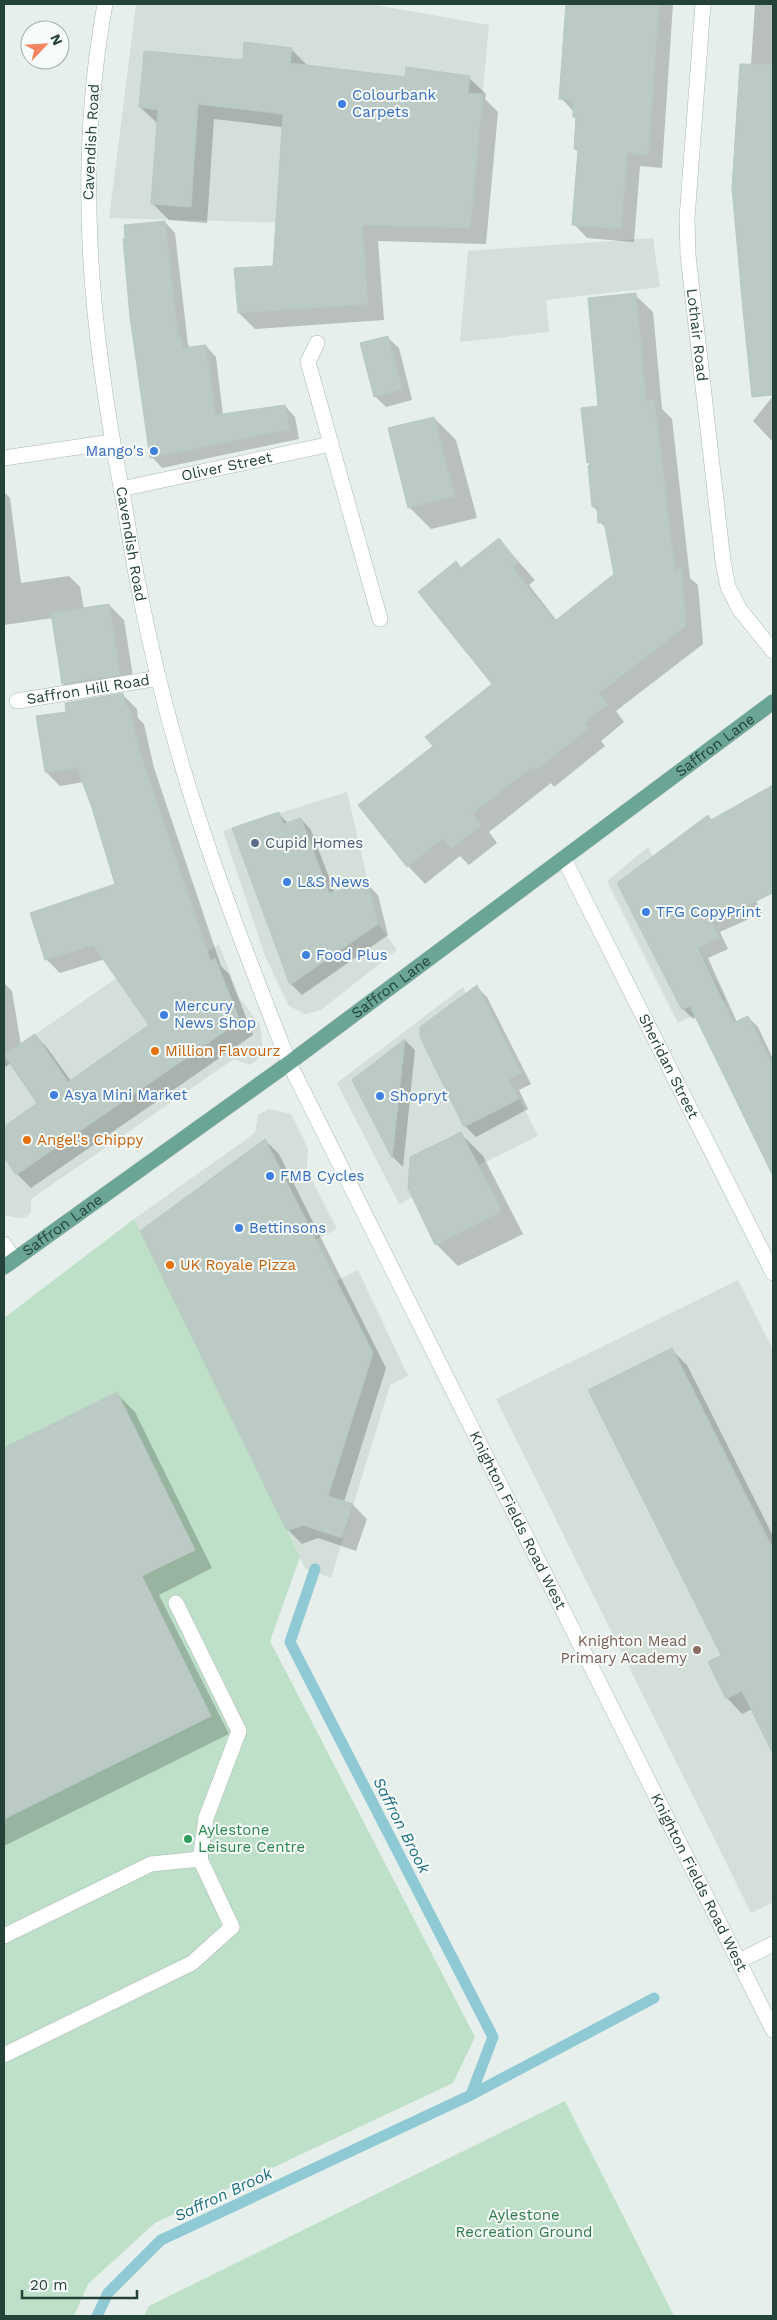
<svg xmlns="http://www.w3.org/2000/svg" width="777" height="2320" font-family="'Work Sans',sans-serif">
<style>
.built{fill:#d4dfda}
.green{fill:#bfe0c8}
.shadow{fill:#0003}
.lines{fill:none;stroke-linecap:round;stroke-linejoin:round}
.stream{stroke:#8ec9d4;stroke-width:11}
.building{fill:#bbcac4;stroke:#b8c9c2}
.minor-casing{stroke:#a8b8b2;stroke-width:16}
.major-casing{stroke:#c2cac8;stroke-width:16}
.minor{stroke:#fff;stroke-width:15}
.major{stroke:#6aa596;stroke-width:15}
.shop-dot{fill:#3f7fe0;stroke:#f7fbf9;stroke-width:2}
.service-dot{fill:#5c6f8a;stroke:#f7fbf9;stroke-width:2}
.food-dot{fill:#e8710a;stroke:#f7fbf9;stroke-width:2}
.education-dot{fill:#8d6e63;stroke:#f7fbf9;stroke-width:2}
.leisure-dot{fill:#2e9e5b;stroke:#f7fbf9;stroke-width:2}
.labels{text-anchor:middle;stroke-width:4;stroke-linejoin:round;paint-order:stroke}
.shop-label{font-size:15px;fill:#366cbe;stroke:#f7fbf9;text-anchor:start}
.street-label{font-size:15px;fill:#24423a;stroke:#f7fbf9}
.service-label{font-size:15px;fill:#4e5e75;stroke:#f7fbf9;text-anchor:start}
.food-label{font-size:15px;fill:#c56008;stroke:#f7fbf9;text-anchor:start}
.education-label{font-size:15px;fill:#785e54;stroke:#f7fbf9;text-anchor:end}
.leisure-label{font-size:15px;fill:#27864d;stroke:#f7fbf9;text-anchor:start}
.park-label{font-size:15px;fill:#2d7a4b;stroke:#f7fbf9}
.water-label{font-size:16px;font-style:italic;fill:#1c6f80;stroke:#f7fbf9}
</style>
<rect width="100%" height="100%" fill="#e6efeb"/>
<!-- built -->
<path class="built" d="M136,4H370L489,25L470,228L109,218Z
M653,238L660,287L546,300L549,332L460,342L468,251Z
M347,792L378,924L397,950L321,1010L305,1014L289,1006L265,956L223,831Z
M648,847L725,1000L678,1023L607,881Z
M219,944L239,997L260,1025L263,1049L258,1059L250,1065L234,1059L31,1199V1212L26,1217L18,1218L4,1215V1056L147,957L163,981Z
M463,987L538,1136L399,1204L337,1083Z
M269,1109L291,1114L308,1149L307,1170L337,1229L178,1309L134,1219L255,1133L258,1115Z
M358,1270L408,1376L390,1385L331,1578L305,1568L199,1351Z
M738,1280L773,1350V1902L751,1913L496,1399Z"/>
<!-- green -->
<path class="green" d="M134,1219L300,1557L270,1641L475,2037L453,2083L155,2223L88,2284L74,2316H4V1318Z
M565,2101L674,2316H144L149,2306Z"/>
<!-- shadow -->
<path class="shadow" d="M584,4H673L662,168L640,166L634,242L587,238L574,224L579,153L575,149L577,120L574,117V112L561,98L582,41Z
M755,4H773V386L764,387L751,65Z
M291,49L308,66L406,78H469L486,94L485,99L498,112L486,244L378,241L384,320L255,329L239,313L274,267L283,127L214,119L207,223L169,220L152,203L158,124L140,107L244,61Z
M165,222L175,233L188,345L191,348L206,346L216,357L223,415L285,406L295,417L299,439L162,468L152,457L127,239Z
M635,295L653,312L662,409L672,419L690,578L698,585L703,644L616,711L624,722L601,741L605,746L554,787L551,783L489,832L497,843L469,865L460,856L425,884L408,866L359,806L434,746L494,684L456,563L462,569L499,540L535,580L529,585L557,621L615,574L607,529L600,522L598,512L593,506L591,465L589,463L599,407Z
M388,338L399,348L412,400L386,407L375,396Z
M773,396V442L753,421Z
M434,418L456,440L477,518L431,529L409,507Z
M4,492L10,498L21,583L69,576L80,587L84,609L109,605L124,620L135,689L78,699L63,684L53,618L4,625Z
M123,695L137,709L138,718L144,724L154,768L221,966L229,974L253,1035L31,1188L17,1174L4,1155V1131L48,1111L11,1063L4,1068V983L12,991L21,1045L35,1035L48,1049L71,1081L151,1026L105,959L60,973L46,959L117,885L84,782L60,786L46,772L37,717L68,713Z
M773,787V886L754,897L762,913L720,932L728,949L708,958L737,1022L748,1017L758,1027L773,1059V1175L697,1017L693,1019L683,1009L708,816L712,820Z
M279,814L289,824L301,819L311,830L335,893L367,884L378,895L388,935L302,995L291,984L233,829Z
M477,987L487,997L531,1084L519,1090L528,1109L476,1137L465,1126Z
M405,1040L415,1050L403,1167L393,1157L354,1080Z
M461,1134L483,1156L523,1234L458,1266L436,1244Z
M265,1140L279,1154L386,1368L344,1502L353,1505L367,1519L356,1551L318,1538L302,1544L288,1530Z
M672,1350L687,1365L773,1536V1751L752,1709L742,1714L728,1699L709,1662L723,1656Z
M116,1393L135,1412L212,1568L159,1595L229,1734L4,1846V1449Z"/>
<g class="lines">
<!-- stream -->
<path class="stream" d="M471,2095L654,1998
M97,2316L108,2293L161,2240L471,2095L493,2037L290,1642L315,1569"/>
</g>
<!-- building -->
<path class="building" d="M566,4H659L648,155L627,153L621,229L572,225L578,150L574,149L576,117H573V100L559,99Z
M244,42L292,48L290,63L405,77L406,67L470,76L468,93L483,94L470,228L362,225L368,304L238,313L234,268L273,266L283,114L198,104L191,207L151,204L158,110L139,107L144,51L243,60Z
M740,64L773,65V395L752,397L743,310L732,188Z
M165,221L178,338L181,337L183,348L206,345L215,415L285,405L289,429L150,458L130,317L123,239L125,238L124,225Z
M636,293L646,401L654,400L675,571L681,566L686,626L599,693L608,704L584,723L589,728L536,770L533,766L472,814L481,825L451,849L443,838L407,867L358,805L433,746L425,737L492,684L418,592L456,561L461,568L499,538L518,562L512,567L555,621L614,574L604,522L598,523L597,506L592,507L588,466L592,462L587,463L581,408L598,406L588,298Z
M388,336L402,389L374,397L360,343Z
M434,417L455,496L408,508L388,428Z
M109,604L120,675L62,684L51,613Z
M123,693L125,704L130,709L140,753L211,962L215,958L240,1021L16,1175L4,1157V1127L37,1103L4,1055L35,1034L68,1082L149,1025L93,945L45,960L30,913L115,884L91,805L77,768L45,772L36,716L66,712L65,703Z
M773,785V893L711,922L719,938L698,948L733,1023L748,1016L773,1067V1176L690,1006L682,1010L617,883L708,815L711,820Z
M279,812L283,824L301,818L329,893L368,883L378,924L290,985L232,828Z
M477,985L521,1073L509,1079L519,1099L464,1127L420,1037V1027Z
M405,1039L392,1158L352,1080Z
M461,1132L502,1211L435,1245L408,1188L410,1157Z
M265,1139L373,1353L328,1496L353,1504L342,1538L303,1525L287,1531L140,1231Z
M672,1348L773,1549V1754L742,1691L726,1699L708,1662L721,1655L588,1390Z
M117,1392L195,1550L142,1576L211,1716L4,1819V1448Z"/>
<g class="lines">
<defs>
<g id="minor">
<path id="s1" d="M105,4C75,168 90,325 121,487C127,517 131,548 137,579C151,653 170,729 193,801C221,890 255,976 289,1063L773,2030"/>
<path id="s2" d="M703,4L687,218L688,255L723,561L728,587L740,610L773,651"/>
<path d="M317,343L308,362L380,619"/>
<path d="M4,458L112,442"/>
<path id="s3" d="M121,489L331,444"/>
<path id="s4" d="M17,701L159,678"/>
<path id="s5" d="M564,859L773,1273"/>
<path d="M4,1244L14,1260"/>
<path d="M176,1603L239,1731L206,1818L200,1859"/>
<path d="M4,1936L151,1864L200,1859L232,1927L192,1963L4,2055"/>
<path d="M739,1961L773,1944"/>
</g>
<g id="major">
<path id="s6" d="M4,1267L289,1063L773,702"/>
</g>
</defs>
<!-- minor casing -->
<use href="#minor" class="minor-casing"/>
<!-- major casing -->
<use href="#major" class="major-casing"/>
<!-- minor -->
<use href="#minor" class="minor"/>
<!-- major -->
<use href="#major" class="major"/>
</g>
<!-- markers -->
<g class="shop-dot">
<circle cx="342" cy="104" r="5"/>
<circle cx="154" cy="451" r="5"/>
<circle cx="287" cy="882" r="5"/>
<circle cx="646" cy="912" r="5"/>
<circle cx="306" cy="955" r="5"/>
<circle cx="164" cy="1015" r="5"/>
<circle cx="54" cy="1095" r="5"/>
<circle cx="380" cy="1096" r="5"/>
<circle cx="270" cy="1176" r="5"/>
<circle cx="239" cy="1228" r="5"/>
</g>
<circle class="service-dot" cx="255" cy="843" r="5"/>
<g class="food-dot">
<circle cx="155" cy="1051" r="5"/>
<circle cx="27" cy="1140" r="5"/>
<circle cx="170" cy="1265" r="5"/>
</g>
<circle class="education-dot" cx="697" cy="1650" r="5"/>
<circle class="leisure-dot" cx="188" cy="1839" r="5"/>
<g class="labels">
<!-- shop labels -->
<g class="shop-label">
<text x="352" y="100">Colourbank<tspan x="352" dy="17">Carpets</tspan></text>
<text x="144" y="456" text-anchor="end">Mango's</text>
<text x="297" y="887">L&amp;S News</text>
<text x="656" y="917">TFG CopyPrint</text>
<text x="316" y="960">Food Plus</text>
<text x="174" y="1011">Mercury<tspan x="174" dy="17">News Shop</tspan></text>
<text x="64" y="1100">Asya Mini Market</text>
<text x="390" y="1101">Shopryt</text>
<text x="280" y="1181">FMB Cycles</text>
<text x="249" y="1233">Bettinsons</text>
</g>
<!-- street labels -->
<g class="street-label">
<text transform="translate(91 142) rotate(-87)" y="5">Cavendish Road</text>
<text dy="5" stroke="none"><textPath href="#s2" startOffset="332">Lothair Road</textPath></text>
<text dy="5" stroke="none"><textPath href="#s3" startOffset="108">Oliver Street</textPath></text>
<text dy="5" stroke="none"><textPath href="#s1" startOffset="544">Cavendish Road</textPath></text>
<text dy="5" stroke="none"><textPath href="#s4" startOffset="72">Saffron Hill Road</textPath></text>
<text dy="5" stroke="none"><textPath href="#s6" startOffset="882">Saffron Lane</textPath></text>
<text dy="5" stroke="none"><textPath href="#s6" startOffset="478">Saffron Lane</textPath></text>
<text dy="5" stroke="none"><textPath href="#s5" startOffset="232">Sheridan Street</textPath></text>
<text dy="5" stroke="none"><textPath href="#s6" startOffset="72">Saffron Lane</textPath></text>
<text dy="5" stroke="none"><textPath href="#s1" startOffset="1599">Knighton Fields Road West</textPath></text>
<text dy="5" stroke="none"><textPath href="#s1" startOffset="2004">Knighton Fields Road West</textPath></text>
</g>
<!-- service labels -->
<g class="service-label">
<text x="265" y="848">Cupid Homes</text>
</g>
<!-- food labels -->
<g class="food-label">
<text x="165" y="1056">Million Flavourz</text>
<text x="37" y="1145">Angel's Chippy</text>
<text x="180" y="1270">UK Royale Pizza</text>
</g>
<!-- education labels -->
<g class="education-label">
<text x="687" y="1646">Knighton Mead<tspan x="687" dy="17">Primary Academy</tspan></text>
</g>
<!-- leisure labels -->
<g class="leisure-label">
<text x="198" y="1835">Aylestone<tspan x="198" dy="17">Leisure Centre</tspan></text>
</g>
<!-- park labels -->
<g class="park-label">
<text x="524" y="2220">Aylestone<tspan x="524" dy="17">Recreation Ground</tspan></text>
</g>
<!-- water labels -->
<g class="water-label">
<text transform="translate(402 1825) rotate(63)" y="6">Saffron Brook</text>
<text transform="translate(223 2194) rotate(-25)" y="6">Saffron Brook</text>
</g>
</g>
<!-- border -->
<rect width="777" height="2320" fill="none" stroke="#24423a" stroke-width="10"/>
<!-- north arrow -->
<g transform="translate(45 45) rotate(65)"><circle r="24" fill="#f7fbf9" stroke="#a3b1ad"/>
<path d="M0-4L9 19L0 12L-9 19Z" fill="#f4845f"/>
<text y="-8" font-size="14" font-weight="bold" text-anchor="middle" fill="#24423a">N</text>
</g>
<!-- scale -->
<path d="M22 2290v8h115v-8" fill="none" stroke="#24423a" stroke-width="2.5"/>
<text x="30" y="2290" font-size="15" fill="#24423a" stroke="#f7fbf9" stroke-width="4" paint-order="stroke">20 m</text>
</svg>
